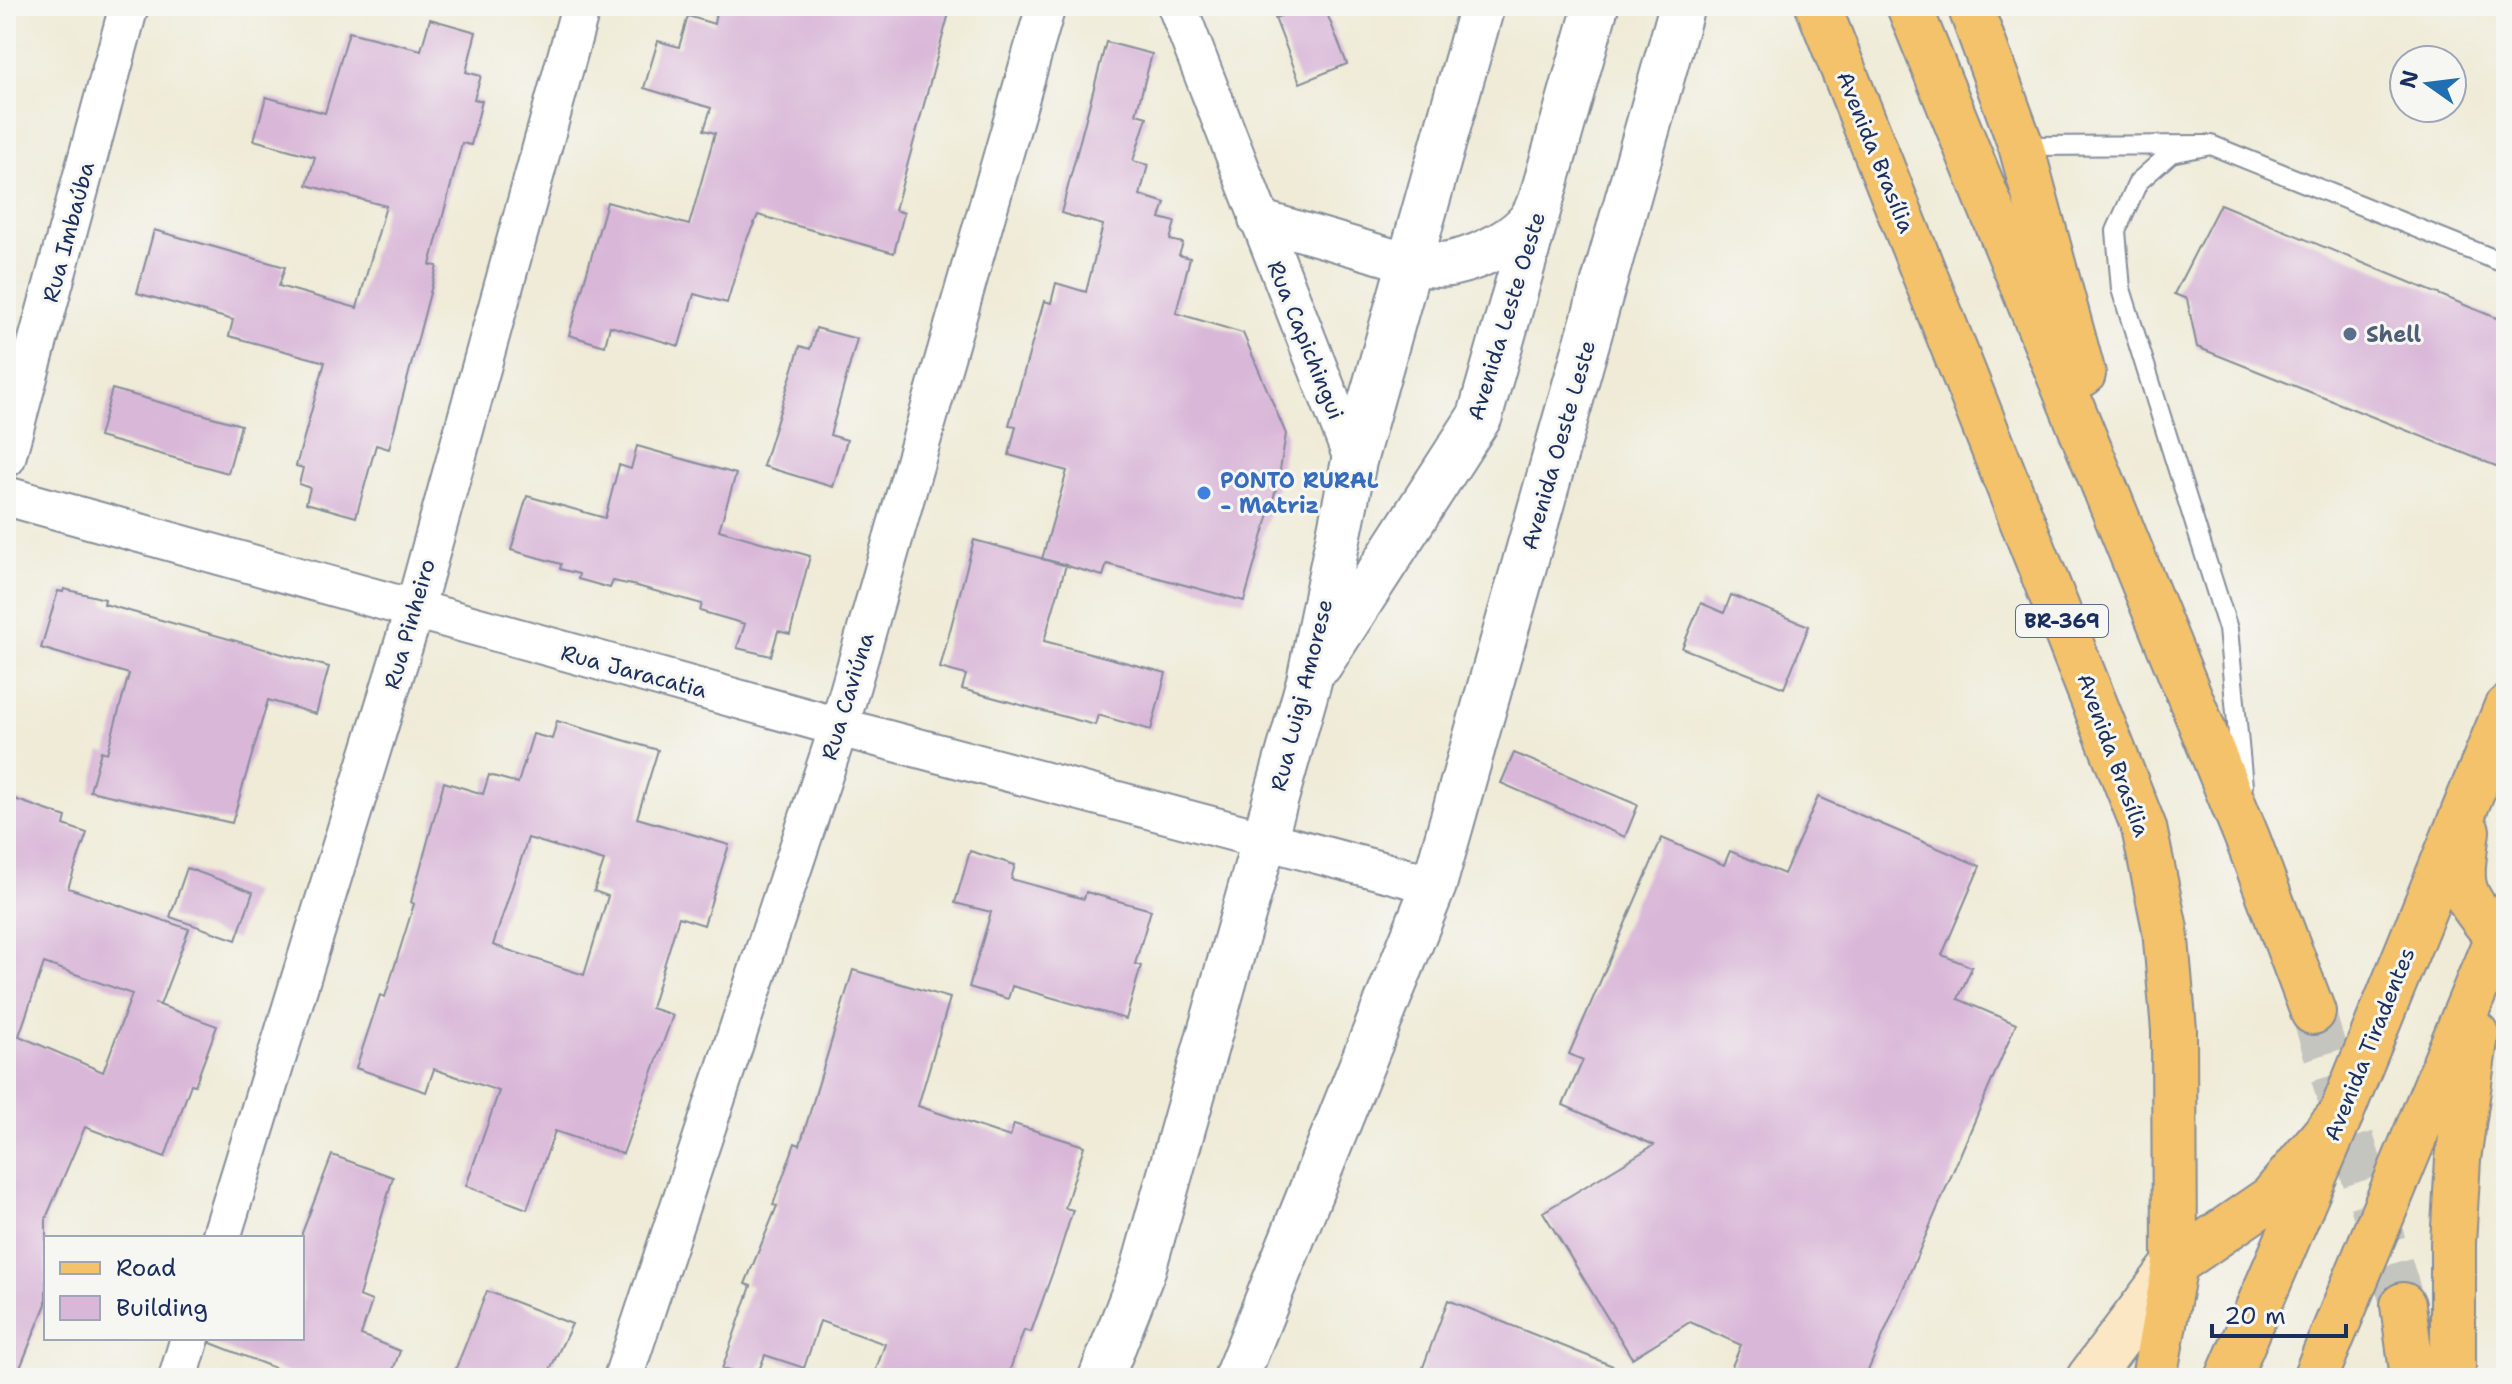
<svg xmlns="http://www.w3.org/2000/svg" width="2512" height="1384" font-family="'Shantell Sans',sans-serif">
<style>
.building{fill:#d9b7d8;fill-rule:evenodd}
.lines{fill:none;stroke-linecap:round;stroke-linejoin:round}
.trunk-tunnel{stroke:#c5c5bf;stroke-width:44;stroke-dasharray:44 22;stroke-linecap:butt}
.service-casing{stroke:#858d9a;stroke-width:22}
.minor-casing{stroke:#858d9a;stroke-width:42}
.tertiary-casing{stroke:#858d9a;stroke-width:48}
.secondary-casing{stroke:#858d9a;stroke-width:48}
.primary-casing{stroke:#858d9a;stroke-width:48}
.trunk-casing{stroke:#858d9a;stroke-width:48}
.service{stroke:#fff;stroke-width:18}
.minor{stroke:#fff;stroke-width:38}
.tertiary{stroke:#fff;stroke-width:44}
.secondary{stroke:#fbe7c3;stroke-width:44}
.primary{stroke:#f4c26a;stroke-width:44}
.trunk{stroke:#f4c26a;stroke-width:44}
.service-dot{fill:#5c6f8a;stroke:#f6f6f2;stroke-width:3}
.shop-dot{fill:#3f7fe0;stroke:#f6f6f2;stroke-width:3}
.labels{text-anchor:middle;stroke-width:6;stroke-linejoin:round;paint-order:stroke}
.shield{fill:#f6f6f2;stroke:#5d6b8a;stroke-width:2}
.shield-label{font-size:20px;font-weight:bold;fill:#1b2f5e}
.street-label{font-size:22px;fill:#1b2f5e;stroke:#f6f6f2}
.service-label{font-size:22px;font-weight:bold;fill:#4e5e75;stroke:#f6f6f2;text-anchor:start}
.shop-label{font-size:22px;font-weight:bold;fill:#366cbe;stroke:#f6f6f2;text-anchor:start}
</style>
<rect width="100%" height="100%" fill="#f6f6f2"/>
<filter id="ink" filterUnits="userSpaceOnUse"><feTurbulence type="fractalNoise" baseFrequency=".0125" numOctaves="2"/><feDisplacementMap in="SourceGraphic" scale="16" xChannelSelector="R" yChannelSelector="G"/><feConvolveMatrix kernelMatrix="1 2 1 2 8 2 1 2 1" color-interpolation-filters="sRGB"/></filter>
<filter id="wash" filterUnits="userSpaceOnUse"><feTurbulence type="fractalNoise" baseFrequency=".006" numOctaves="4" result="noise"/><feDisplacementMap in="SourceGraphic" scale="32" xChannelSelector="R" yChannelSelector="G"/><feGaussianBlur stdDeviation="1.8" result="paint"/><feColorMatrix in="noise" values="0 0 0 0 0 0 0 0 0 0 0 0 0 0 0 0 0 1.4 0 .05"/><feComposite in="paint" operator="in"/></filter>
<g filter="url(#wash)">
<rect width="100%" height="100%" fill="#efebd7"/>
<g id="blocks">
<!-- building -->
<path class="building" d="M717,6H951L895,210L904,213L894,253L758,215L744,245L727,303L694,294L679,346L610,326L605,346L569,335L607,202L689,225L715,133L704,130L711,108L644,88L658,41L679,47L688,16L714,24Z
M1305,6H1324L1347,64L1300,83L1275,18Z
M430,19L476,32L466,72L481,76L474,99L482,101L471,145L462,143L430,265L437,266L389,449L376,445L356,517L306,503L310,488L299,484L303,468L296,466L325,362L229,336L233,320L137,293L154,230L285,267L279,286L357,308L386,206L307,185L315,157L254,140L266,97L325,113L349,32L421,50Z
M1106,42L1152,54L1136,114L1147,117L1133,161L1148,165L1140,195L1165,203L1160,218L1175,222L1170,240L1183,243L1179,255L1190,258L1176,313L1243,333L1286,434L1278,482L1244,601L1107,564L1103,576L1042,559L1067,471L1009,455L1016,426L1009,425L1044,301L1051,303L1056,283L1086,292L1103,225L1061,213Z
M2220,204L2506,322V470L2197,347L2187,299L2174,294Z
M816,328L857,339L830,435L847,440L833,487L763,466L800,346L810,349Z
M112,389L241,425L228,473L99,437Z
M637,446L736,474L719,530L810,556L790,634L778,631L771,656L737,648L745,624L700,611L702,604L637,586L613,581L610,588L578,579L579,574L560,569L561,564L511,550L527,496L605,518L619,465L631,469Z
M974,540L1066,565L1044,641L1166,673L1151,730L1098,715L1095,725L962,689L966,675L940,668Z
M64,589L105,599L104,604L329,667L316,714L268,700L232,823L90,791L101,751L107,753L129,674L41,648L58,591L63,592Z
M1731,595L1809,626L1784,688L1682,648L1701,603L1724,613Z
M557,721L658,750L637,818L729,845L704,925L679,917L651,1008L673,1015L623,1154L555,1131L527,1209L466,1186L499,1091L434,1069L426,1092L356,1068L380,995L385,997L414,904L411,902L444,782L483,794L489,775L518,783L533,734L552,739ZM528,838L604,861L594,891L608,896L584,975L493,945Z
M1514,753L1638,805L1625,837L1501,783Z
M6,796L66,817L64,825L87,833L68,888L189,929L160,1005L154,1003L217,1026L195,1085L191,1084L165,1157L85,1127L46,1218V1304L16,1378H6ZM44,963L132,994L103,1072L19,1036Z
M1818,797L1980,866L1942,955L1972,967L1958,999L2016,1024L1865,1378H1727L1741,1345L1690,1322L1632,1358L1543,1212L1654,1145L1563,1105L1583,1060L1569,1054L1662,838L1724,865L1730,851L1784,874Z
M970,851L1015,865L1011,879L1084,899L1086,892L1151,910L1135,964L1141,966L1126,1019L1012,986L1008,999L969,987L991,912L955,903Z
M187,868L253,892L236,940L170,917Z
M853,970L950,998L918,1106L1010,1137L1014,1124L1084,1146L1065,1208L1073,1210L1056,1263L1031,1332L1024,1330L1007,1378H873L885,1344L820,1321L804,1368L765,1355L756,1378L722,1369L751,1286L745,1284L777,1206L773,1205L795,1143L800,1145Z
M332,1155L393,1177L359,1296L372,1301L361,1335L400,1351L390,1378H300L211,1343V1338H302V1233Z
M487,1291L572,1324L546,1378H452Z
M1448,1300L1638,1376V1378H1419Z"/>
</g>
</g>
<g filter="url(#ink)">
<use href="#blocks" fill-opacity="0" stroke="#858d9a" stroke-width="2"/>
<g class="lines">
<!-- trunk-tunnel -->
<path class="trunk-tunnel" d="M2313,1012L2403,1305"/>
<defs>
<path id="service" d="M2211,145L2171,153L2138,182L2116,231L2121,289L2228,629L2243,786
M2021,146L2211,145L2506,264"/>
<path id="minor" d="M1177,6L1354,461
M1258,219L1409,263
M6,458L129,6
M6,496L839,727L1434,885
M221,1238L414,611L581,6
M178,1378L190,1338
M623,1378L839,727L1046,6"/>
<path id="tertiary" d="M1409,263C1423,263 1441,267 1454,263C1481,257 1527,236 1537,208
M1320,664L1480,416L1596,6
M1101,1378L1143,1270L1309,681L1354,461L1482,6
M1236,1378L1434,885L1682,6"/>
<path id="secondary" d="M2089,1378L2175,1264"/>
<path id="primary" d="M2467,831C2459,892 2459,889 2497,937
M2228,1378L2341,1114L2506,708
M2315,1378L2506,915
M2453,1378V1243L2458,1159L2476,1034"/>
<path id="trunk" d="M1818,6L2144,828L2165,929L2174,1030L2175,1264L2154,1378
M1909,6L2248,840L2313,1012
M1970,6L2021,146L2083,374
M2175,1264L2271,1198L2341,1114
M2403,1305L2413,1378"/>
</defs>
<!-- service casing -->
<use href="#service" class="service-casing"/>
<!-- minor casing -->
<use href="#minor" class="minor-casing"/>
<!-- tertiary casing -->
<use href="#tertiary" class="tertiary-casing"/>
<!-- secondary casing -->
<use href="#secondary" class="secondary-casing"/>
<!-- primary casing -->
<use href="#primary" class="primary-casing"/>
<!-- trunk casing -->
<use href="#trunk" class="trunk-casing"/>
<!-- service -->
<use href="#service" class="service"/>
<!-- minor -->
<use href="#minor" class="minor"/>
<!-- tertiary -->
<use href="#tertiary" class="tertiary"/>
<!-- secondary -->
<use href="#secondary" class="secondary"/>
<!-- primary -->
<use href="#primary" class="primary"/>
<!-- trunk -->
<use href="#trunk" class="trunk"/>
</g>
</g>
<!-- markers -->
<circle class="service-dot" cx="2350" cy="334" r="8"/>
<circle class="shop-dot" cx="1204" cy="493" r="8"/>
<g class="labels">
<!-- shield labels -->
<rect class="shield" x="2016" y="605" width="92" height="32" rx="6"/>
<g class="shield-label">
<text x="2062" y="628">BR-369</text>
</g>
<!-- street labels -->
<g class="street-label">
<text transform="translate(1876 152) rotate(68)" y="8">Avenida Brasília</text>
<text transform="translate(68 232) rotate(-75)" y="8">Rua Imbaúba</text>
<text transform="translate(1506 316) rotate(-73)" y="8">Avenida Leste Oeste</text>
<text transform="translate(1306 340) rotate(68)" y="8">Rua Capichingui</text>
<text transform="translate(1558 445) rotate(-74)" y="8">Avenida Oeste Leste</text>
<text transform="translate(409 624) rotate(-74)" y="8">Rua Pinheiro</text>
<text transform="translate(634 671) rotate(15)" y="8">Rua Jaracatia</text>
<text transform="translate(1301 695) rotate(-76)" y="8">Rua Luigi Amorese</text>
<text transform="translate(847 696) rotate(-73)" y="8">Rua Caviúna</text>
<text transform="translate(2114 755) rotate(70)" y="8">Avenida Brasília</text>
<text transform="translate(2369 1044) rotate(-68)" y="8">Avenida Tiradentes</text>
</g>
<!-- service labels -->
<g class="service-label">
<text x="2366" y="342">Shell</text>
</g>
<!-- shop labels -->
<g class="shop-label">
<text x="1220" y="488">PONTO RURAL<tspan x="1220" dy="25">- Matriz</tspan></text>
</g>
</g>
<!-- margin -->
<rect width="2512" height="1384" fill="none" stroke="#f6f6f2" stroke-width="32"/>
<!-- legend -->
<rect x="44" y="1236" width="260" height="104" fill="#f6f6f2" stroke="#9ea6b7" stroke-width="2"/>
<rect x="60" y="1262" width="40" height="12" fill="#f4c26a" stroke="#9ea6b7" stroke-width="2"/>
<text x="116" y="1276" font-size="24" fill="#1b2f5e">Road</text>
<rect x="60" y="1296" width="40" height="24" fill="#d9b7d8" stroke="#9ea6b7" stroke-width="2"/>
<text x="116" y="1316" font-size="24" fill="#1b2f5e">Building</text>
<!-- north arrow -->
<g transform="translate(2428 84) rotate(284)"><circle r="38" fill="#f6f6f2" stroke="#9ea6b7" stroke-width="2"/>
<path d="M0-6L14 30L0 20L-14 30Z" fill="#1f6fb2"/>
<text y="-12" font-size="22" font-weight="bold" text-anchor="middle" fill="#1b2f5e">N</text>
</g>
<!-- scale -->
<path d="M2212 1324v12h134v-12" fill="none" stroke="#1b2f5e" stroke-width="4"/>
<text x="2224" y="1324" font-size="24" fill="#1b2f5e" stroke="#f6f6f2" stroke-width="6" paint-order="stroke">20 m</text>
</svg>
